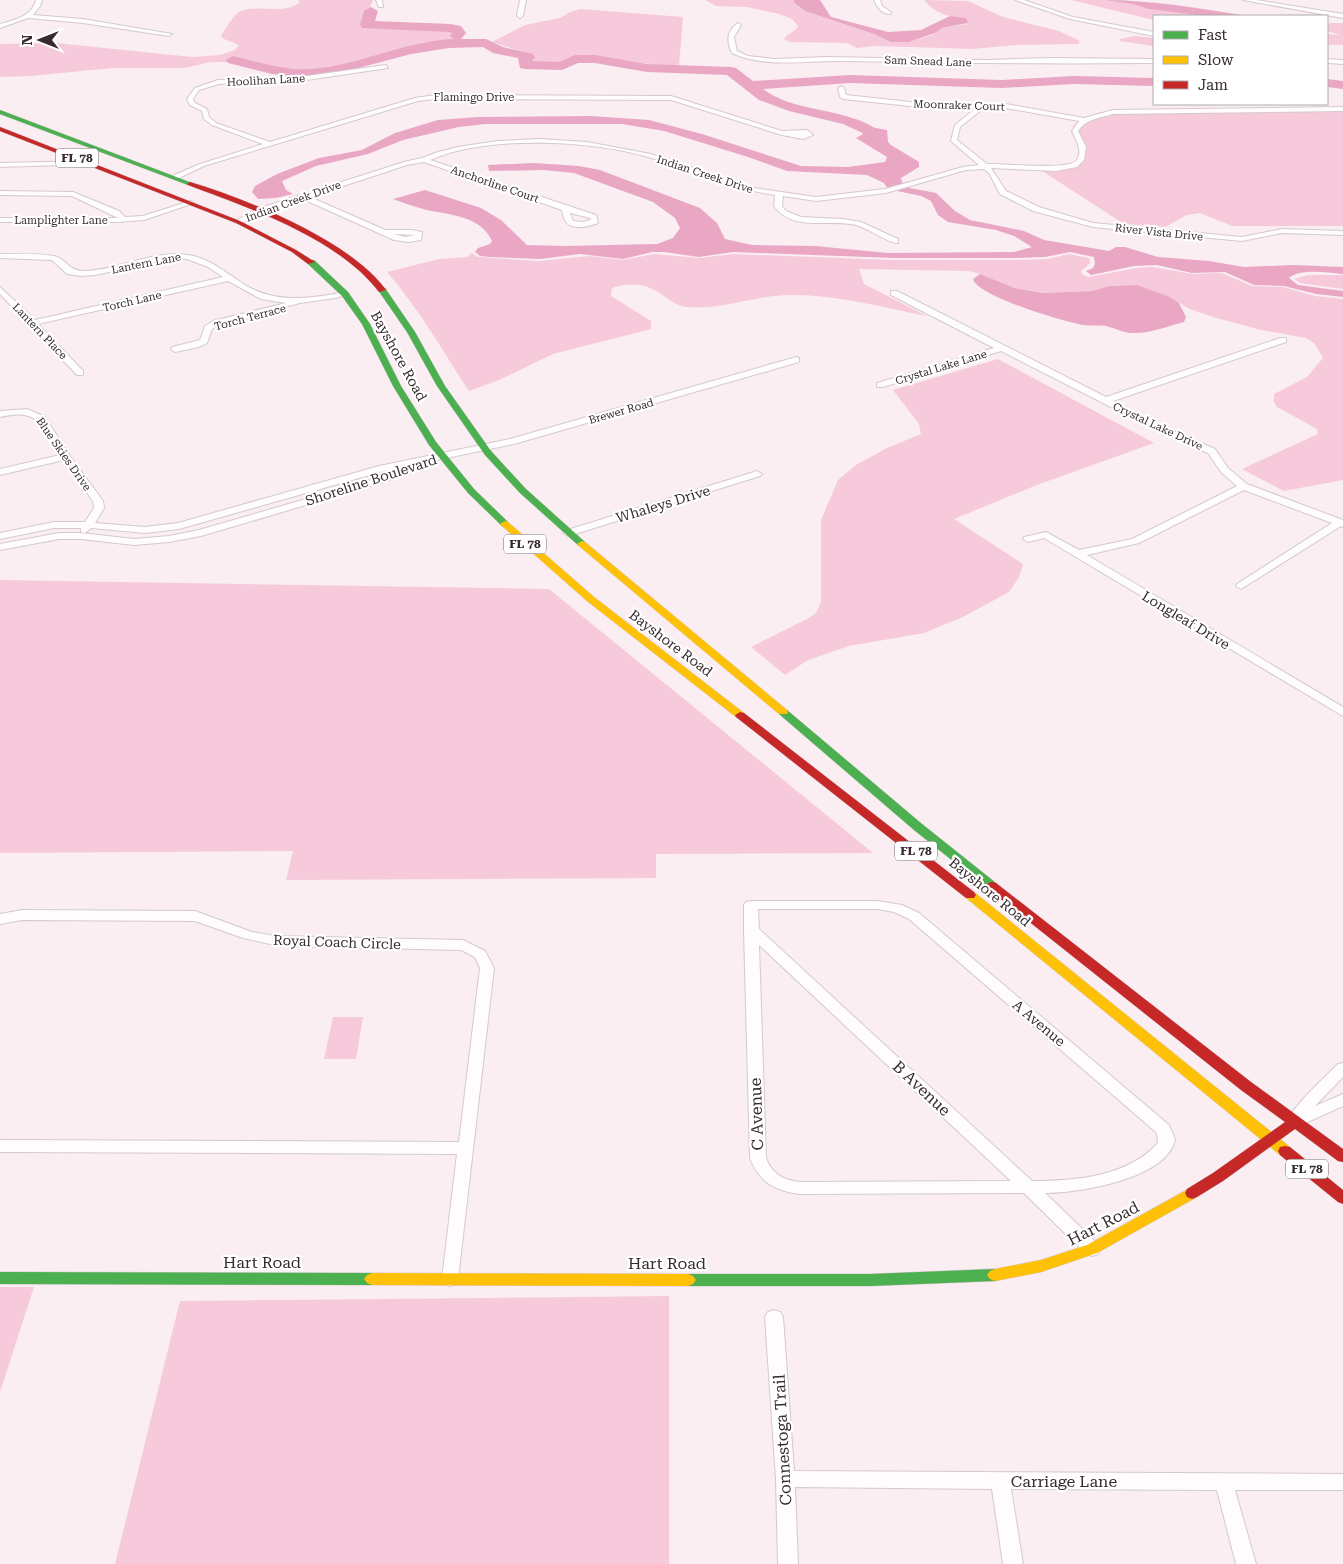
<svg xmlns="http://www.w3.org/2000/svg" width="1343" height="1564" font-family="'Roboto Serif',serif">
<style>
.green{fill:#f6cadb}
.water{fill:#e9a7c4}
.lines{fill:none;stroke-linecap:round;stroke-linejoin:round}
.river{fill:#e9a7c4;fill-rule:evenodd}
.street-casing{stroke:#d4c9cd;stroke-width:2}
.fast-casing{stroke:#d4c9cd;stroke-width:1}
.slow-casing{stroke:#d4c9cd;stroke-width:1}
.jam-casing{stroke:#d4c9cd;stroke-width:1}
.street{fill:#fefcfd;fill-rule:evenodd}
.fast{fill:#4caf50;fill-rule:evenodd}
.slow{fill:#ffc107;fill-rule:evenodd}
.jam{fill:#c62828;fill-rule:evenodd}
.labels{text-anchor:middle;stroke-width:4.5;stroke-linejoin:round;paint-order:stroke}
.far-street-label{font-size:11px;fill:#372b30;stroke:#fff}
.shield{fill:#fff;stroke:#736b6e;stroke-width:1}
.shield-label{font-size:12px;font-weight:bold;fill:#372b30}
.street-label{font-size:14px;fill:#372b30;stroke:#fff}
.near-street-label{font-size:16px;fill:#372b30;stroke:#fff}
</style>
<rect width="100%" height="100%" fill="#faeef2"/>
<!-- green -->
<path class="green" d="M299,0H373L364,22L453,24L456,27L455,43L388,53L358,63L314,70H283L252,62H211L185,68H112L31,76L0,77V44L56,43L192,57L220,55L235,50L239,45L224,39L221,36C226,29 233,14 241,11C259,4 283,15 299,3Z
M705,0H794V4L805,11L874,34L889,42H909L932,35L942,28L968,24C955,15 946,17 935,10C931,8 928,4 925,2V0L968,1L1003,17L1059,31L1080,41L1078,44L1017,45L972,49L875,46L857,48L847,43L789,42L784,39C787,33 795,33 798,26L792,19L779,14L747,7L716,6Z
M1071,0H1103L1133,4L1148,9L1207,16H1154V20Z
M580,9L683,17L679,66C642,66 603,53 566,59L562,64C550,65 539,67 529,60L534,57L532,55L492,42L525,25L560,18L570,12Z
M1330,23H1343V45H1327V34L1340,35L1327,31V24Z
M1134,36L1154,38V46L1119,41L1120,39Z
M1199,109H1343V226H1232L1200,213L1187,215L1165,227L1124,224L1036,167H1061L1076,162L1080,149L1073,126C1082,117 1094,114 1106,111Z
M471,253L478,257L539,261L590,256L623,260L654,254L699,258L733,254L893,260H1017L1048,259L1069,254L1089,258L1090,263L1081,271L1083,275L1089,277L1136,268L1153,267L1193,274L1222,273L1252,286L1283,287L1315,296L1343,299V480L1284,491L1242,469L1318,434L1317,429L1277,407L1274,402V394L1307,377L1323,358L1314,343L1306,338L1261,330L1213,317L1190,309L1169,297L1137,285L1109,286L1092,291L1043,293L1015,288L980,274L968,271L859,269L864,284L927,316C881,307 835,294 788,295C753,296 721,310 686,307C672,305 663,293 650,288C639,283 623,284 612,288L611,296L651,321V329L553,354L499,380L469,391C442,350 419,309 387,272L439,259L468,257Z
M1308,275H1343V289L1300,283L1294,279Z
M998,359L1154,443L1037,485L954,519L1023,564L1019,577L1009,592L963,617L924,633L849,646L808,660L785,675L751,647L807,619L816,613L821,602V520L838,480L856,465L887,448L921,434L919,424L893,390Z
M0,580L549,589L873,853L656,854V878L286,880L293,851L0,853Z
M333,1017H363L356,1059H324Z
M0,1287H34L0,1392Z
M669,1296V1564H115L180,1301Z"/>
<!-- water -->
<path class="water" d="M794,0H820L831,17L888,32L921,30L950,16L966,18L968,23L942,28L935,33L909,42H890L874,34L805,11L794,3Z
M1103,0C1151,0 1199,8 1247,16H1205L1148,9L1133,4Z
M591,116L649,120L702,134L801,166L848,167L885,162L887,157L856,138L863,134L859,125L887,130L888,142L891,145L919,162V167L901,178L902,182L910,188L936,193L955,211L970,220L1024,231L1044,240L1109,251L1116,247H1125L1158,257L1209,261L1244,267L1293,265L1343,267V274C1328,273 1301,268 1289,278L1298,285L1343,291V297L1316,294L1284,286L1254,285L1225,272L1192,273L1157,265L1134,266L1091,275L1086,271L1093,268L1095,264L1094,257L1070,252L1045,257L1016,258H894L733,252L699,257L664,252H652L623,259L580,254L540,259L490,257L480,256L475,252L478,248L490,244L492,241C481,216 450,215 427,210C415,207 404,203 393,199L425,190L481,208L501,220L527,245L564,246L657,244L673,238L680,228L675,218L653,202L574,173L544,170L489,171L488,165L534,163L579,166L600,170L700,208L717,223L725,239L752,245L815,246L888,253L1014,252L1032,247L1014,236L996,230L948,222L938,215L931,201L921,196L888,189L884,183L867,175L787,171L748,157L664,131L622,124H485L459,127L403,140L368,154L316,166L282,181L286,190L293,194L276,198L258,199L252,192L255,186L277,174L319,158L362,150L395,133L438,120L477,117Z
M980,274L1015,288L1043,293L1092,291L1109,286L1137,285L1170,297L1179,303L1186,317L1184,322C1168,326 1149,334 1132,333C1123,333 1115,328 1106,326C1099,325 1091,326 1083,325C1064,322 977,296 973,279Z"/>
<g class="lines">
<!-- river -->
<path class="river" d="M371,7L378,11L375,21L449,24L461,26L466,33L461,39H486L503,47L533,54L535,57L532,61L559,62L575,55H595L647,64L731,67L736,68L753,81L850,75L1002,80L1073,76L1154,78V86L1073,84L1002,88L850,83L763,89C788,108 824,108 852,118C861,120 869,125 877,129L880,132L877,135H867L843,124L789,111L759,100L727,75L647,72L595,63H578L562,70L525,69L520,68L518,58L493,53L483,47L449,48L411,54L332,75L302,78L272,74L228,63L226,60L233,56C259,62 285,71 312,69C360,65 405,41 454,39L450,36L452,33L449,32L362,28L360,25L364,11Z
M1327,79L1343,81V89L1327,87Z"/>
<defs>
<path id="street" d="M36,0H42L40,6L33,15L83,19L172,34L169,36L83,23L28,18L0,28V24C15,20 32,16 36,0Z
M376,0H382L383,7H379Z
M520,0H526L523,16L520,18L517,16Z
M874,0H880L882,6L891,12V14C882,15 877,7 874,0Z
M1015,0H1024L1073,17L1154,32V36L1070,19Z
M1243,0H1256L1343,14V18Z
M738,23L741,25L734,37L737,51L748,56L774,59L828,57L988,60L1051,58L1154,59V63C1051,64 947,63 844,61C807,60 766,69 732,53C726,42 727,30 738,23Z
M1327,59L1343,60V64L1327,63Z
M386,65L388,68L307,80L219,84L199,90L193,99L195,103L207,109L209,117L216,123L270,142L415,98L435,95L671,96L782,131L807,130L813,135L803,139L782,135L671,100L435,99L418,101L204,166L177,179L170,177L200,164L263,144L212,125L204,119L202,111L190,105L187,99L195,88L218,80L307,76Z
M841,86L844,88L846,95L929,104H1006L1084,118L1113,110L1343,107V111L1113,114C1100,118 1086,119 1078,131L1086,147L1084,160L1077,167L1056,171L991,168L1006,191L1039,207L1093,223L1242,237L1282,229L1343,231V235L1282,233L1242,241L1093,227L1033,211L1000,194L989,173L984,169L966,170L886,193L816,201L783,196L782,206L786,211L801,217L843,219L861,222L898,239V243H895C881,239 870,229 856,225C828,218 794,233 774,206L775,195C731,189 691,169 648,157C590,140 486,135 430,160L596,215L598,223C590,226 573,231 566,222C564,219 563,214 562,210L424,162L407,165L310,197L385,230H412L422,232L421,240L409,242L394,240L303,199L263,213L241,224L234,222L257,209L404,162L422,158L438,152L458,147L497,141L539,139L587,142L651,154L754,188L816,197L885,189L963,167L979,165L951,141L955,125L976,108H929L843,99L840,97L838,88ZM984,108H1006L1079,121L1072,131C1076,140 1083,151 1077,160C1069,171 1003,163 987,164L957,140L960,127ZM570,213L590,218L591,220L582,222L573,221ZM394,234L415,235L405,237Z
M91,161L95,163L93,164L0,167V163Z
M0,191L73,192L119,211L125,217L143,216L190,201L194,203L144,220L118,222H0V218H118L72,196L0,195Z
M0,254C17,254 36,253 54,256C65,258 69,271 83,271C116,271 156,249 188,255C209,258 225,272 242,283C274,304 309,299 345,292L349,294L335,298L300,303L219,325L212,329L207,343L199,347L175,352L171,349L172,347L200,340L205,326L213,321L286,303L261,299L228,281L38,324L83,371V375H77L0,294V287L35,320L223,277L208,267L187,259L174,258L95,275L81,276L67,274L52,260L0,258Z
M891,291H897L1106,397L1280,338H1286V342L1113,401L1166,428L1215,449L1228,468L1247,484L1343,520V527L1341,526L1241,589L1236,586L1237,584L1332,523L1244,490L1139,543L1087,555L1343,707V716L1044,538L1028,542L1023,539L1024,537L1046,532L1079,550L1132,539L1237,486L1221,472L1208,453L1160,432L1001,351L883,387H877V383L994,348L891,295Z
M796,357L799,358V362L514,444L384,471L179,529L145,533L91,528L85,533L81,532V528H54L0,539V533L54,522H85L94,508L93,501L64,460L0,475V469L60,455L38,421C26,412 14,414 0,417V411L27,409L45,417L70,456L103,501L104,508L95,523L145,527L178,523L379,466L510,439Z
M418,464L423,467L421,469L384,482L201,536L169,542L134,545L81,539H59L0,550V544L59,533H81L134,539L169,536L199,530L378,478Z
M757,471L762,474L760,476L572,535L568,536L563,533L564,531Z
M751,901H877L902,905L919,913L1169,1125L1175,1139C1168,1179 1078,1193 1045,1193L1098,1244L1100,1249L1098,1254L1092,1256L1086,1254L1024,1193L800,1194C775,1191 759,1182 750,1158L744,930V905L746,902ZM758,909H877L894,912L909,919L1157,1133L1158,1143C1127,1177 1075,1181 1032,1181L759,929ZM759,945L1011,1181L800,1182C783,1180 772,1174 766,1158Z
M22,910L195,911L252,932L275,936L463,940L485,951L494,968L458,1279L456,1284L450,1286L444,1284L442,1279L457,1154L0,1152V1140L459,1142L480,968L475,957L461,950L280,946L243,938L195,921L22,920L0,924V914Z
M1343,1063V1077L1315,1106L1343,1094V1106L1299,1126L1294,1128L1289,1126L1286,1122C1299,1100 1320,1082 1338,1064Z
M774,1310L780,1312L783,1317L794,1471L1343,1474V1490H1235L1256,1564H1236L1217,1490L1011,1489L1023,1564H1003L992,1489L795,1487L798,1564H778L776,1479L765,1317L768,1312Z"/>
<path id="fast" d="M0,110L192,183L193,184L188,185L0,114Z
M308,260H314L348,292L370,324L401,386L436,442L474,489L508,522V526H502L468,493L429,445L393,386L362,324L342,296L308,264Z
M379,288H385L415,332L445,386L491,451L526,489L585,542V546H579L520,493L485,455L437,386L407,332L378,290Z
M783,709L787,710L922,824L996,883L998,886L996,889H988L914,830L779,714L778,712L779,710Z
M995,1269L1000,1271L1003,1275L1000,1279L995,1281L870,1286H688L683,1284L680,1280L683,1276L688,1274H870Z
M0,1272L372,1273L377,1275L380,1279L377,1283L372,1285L0,1284Z"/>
<path id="slow" d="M505,521L508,522L594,597L744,713L745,715L744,717H736L587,601L502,526L500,524Z
M582,541L585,542L787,710L788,712L787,714H779L579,546L577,544Z
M970,891L974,892L1290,1147L1292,1151L1290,1155L1285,1156L1280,1155L966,898L964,895Z
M1192,1187L1197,1189L1199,1193L1197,1197L1097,1253L1041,1272L995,1281L990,1279L987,1275L990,1271L995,1269L1041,1260L1087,1245Z
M372,1273L688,1274L693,1276L696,1280L693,1284L688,1286L372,1285L367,1283L364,1279L367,1275Z"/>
<path id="jam" d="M0,127L240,221L296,250L315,262L308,264L292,252L236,223L0,131Z
M190,182C247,199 351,241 386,290L379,292C338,238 249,208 188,185L187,184Z
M740,712L744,713L974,892L976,895L974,898H966L736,717L735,715Z
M992,882L996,883L1251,1082L1343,1149V1162L1338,1161L1295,1129L1223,1181L1197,1197L1192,1199L1187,1197L1185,1193L1187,1189L1213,1173L1285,1122L1241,1090L988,889L986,886L988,883Z
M1285,1146L1290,1147L1343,1190V1204L1338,1202L1280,1155L1278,1151L1280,1147Z"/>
</defs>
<!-- street casing -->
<use href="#street" class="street-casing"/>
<!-- fast casing -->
<use href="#fast" class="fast-casing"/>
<!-- slow casing -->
<use href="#slow" class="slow-casing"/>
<!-- jam casing -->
<use href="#jam" class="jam-casing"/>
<!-- street -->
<use href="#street" class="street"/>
<!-- fast -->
<use href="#fast" class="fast"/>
<!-- slow -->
<use href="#slow" class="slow"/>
<!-- jam -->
<use href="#jam" class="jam"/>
</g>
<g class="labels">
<!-- far-street labels -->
<g class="far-street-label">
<text transform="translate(928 61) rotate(2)" y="4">Sam Snead Lane</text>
<text transform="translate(266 80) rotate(-3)" y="4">Hoolihan Lane</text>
<text x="474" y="101">Flamingo Drive</text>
<text transform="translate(959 105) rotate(2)" y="4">Moonraker Court</text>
<text transform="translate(705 174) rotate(18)" y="4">Indian Creek Drive</text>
<text transform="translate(495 184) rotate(19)" y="4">Anchorline Court</text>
<text transform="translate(293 201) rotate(-20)" y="4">Indian Creek Drive</text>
<text x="61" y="224">Lamplighter Lane</text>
<text transform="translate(1159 232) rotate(6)" y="4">River Vista Drive</text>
<text transform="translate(146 263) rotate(-11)" y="4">Lantern Lane</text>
<text transform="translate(132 301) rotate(-13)" y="4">Torch Lane</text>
<text transform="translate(250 317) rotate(-15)" y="4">Torch Terrace</text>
<text transform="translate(40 331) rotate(46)" y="4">Lantern Place</text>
<text transform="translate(941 367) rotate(-17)" y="4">Crystal Lake Lane</text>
<text transform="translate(621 411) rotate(-16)" y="4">Brewer Road</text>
<text transform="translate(1158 426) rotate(25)" y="4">Crystal Lake Drive</text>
<text transform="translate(64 454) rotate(55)" y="4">Blue Skies Drive</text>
</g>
<!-- shield labels -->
<g class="shield">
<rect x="56" y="148.5" width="42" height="19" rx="4"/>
<rect x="504" y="534.5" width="42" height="19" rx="4"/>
<rect x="895" y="841.5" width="42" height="19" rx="4"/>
<rect x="1286" y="1159.5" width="42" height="19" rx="4"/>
</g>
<g class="shield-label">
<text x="77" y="162">FL 78</text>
<text x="525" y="548">FL 78</text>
<text x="916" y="855">FL 78</text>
<text x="1307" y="1173">FL 78</text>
</g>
<!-- street labels -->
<g class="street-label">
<text transform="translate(399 356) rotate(61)" y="5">Bayshore Road</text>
<text transform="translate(371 480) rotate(-18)" y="5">Shoreline Boulevard</text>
<text transform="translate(663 504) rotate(-17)" y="5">Whaleys Drive</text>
<text transform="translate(1186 620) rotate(31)" y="5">Longleaf Drive</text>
<text transform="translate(671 643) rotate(37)" y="5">Bayshore Road</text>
<text transform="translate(990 892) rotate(39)" y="5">Bayshore Road</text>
<text transform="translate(337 942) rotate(2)" y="5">Royal Coach Circle</text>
<text transform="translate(1039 1023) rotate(40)" y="5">A Avenue</text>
</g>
<!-- near-street labels -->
<g class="near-street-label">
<text transform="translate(922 1088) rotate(43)" y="6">B Avenue</text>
<text transform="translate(756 1114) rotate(-92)" y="6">C Avenue</text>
<text transform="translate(1103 1223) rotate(-27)" y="6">Hart Road</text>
<text x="262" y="1268">Hart Road</text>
<text x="667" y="1269">Hart Road</text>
<text transform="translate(782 1440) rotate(-93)" y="6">Connestoga Trail</text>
<text x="1064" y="1487">Carriage Lane</text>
</g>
</g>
<!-- legend -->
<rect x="1153" y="15" width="175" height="90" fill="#ffffff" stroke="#afaaac"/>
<rect x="1163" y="31" width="25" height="8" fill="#4caf50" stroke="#afaaac"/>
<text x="1198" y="40" font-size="15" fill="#372b30">Fast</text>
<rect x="1163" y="56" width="25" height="8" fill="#ffc107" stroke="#afaaac"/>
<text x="1198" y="65" font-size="15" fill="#372b30">Slow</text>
<rect x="1163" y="81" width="25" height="8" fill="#c62828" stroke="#afaaac"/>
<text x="1198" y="90" font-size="15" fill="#372b30">Jam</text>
<!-- north arrow -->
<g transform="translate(40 40) rotate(270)" stroke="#ffffff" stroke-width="4" paint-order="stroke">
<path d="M0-4L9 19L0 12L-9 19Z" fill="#372b30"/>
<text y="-8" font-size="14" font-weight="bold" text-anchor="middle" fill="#372b30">N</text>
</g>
</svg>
